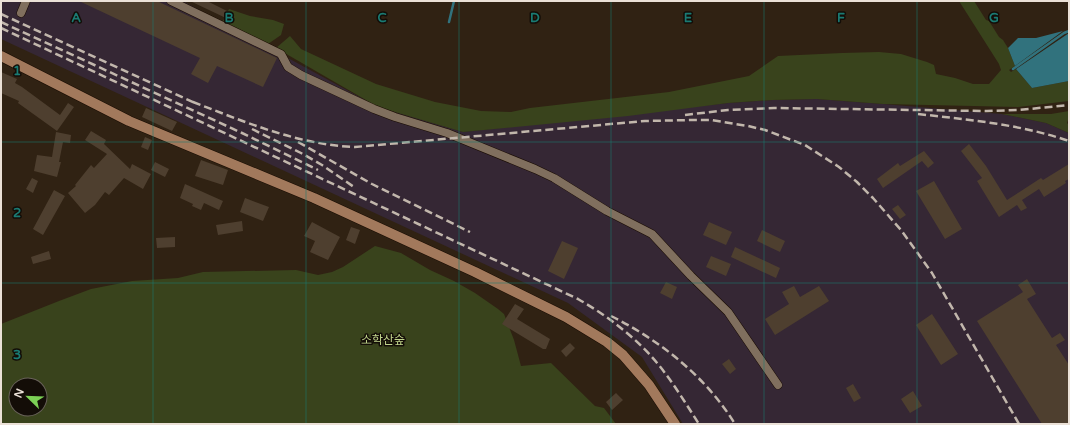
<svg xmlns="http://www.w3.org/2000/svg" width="1070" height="425" font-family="'Varela Round','Noto Sans KR',sans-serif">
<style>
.industrial{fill:#352734}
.green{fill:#39431c;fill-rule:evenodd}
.water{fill:#31727d}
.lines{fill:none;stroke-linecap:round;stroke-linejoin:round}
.stream{stroke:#31727d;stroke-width:2.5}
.building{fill:#4e3f2f}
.street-casing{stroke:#180b01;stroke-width:9}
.secondary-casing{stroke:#180b01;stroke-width:11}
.street{stroke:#806f5e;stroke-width:8}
.secondary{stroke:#a2795c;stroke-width:10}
.rail{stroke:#c2b7ac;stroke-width:2.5;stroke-dasharray:8 4;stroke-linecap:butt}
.grid{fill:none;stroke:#1a7b73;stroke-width:1;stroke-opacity:0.55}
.labels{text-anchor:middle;stroke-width:3;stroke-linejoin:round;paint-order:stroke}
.park-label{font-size:12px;fill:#c0d48b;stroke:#130d07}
.grid-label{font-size:13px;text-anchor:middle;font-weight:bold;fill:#1a7b73;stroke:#130d07;stroke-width:3;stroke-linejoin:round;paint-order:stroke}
</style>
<rect width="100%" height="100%" fill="#302213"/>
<!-- industrial -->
<path class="industrial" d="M1,1H183L378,107L463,132L728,103L773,100L817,99L883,104L1002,114L1046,123L1069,133V424H683L642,357L568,303L1,39Z"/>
<!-- green -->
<path class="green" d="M959,1H974L986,20L989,21L999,37L1003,40L1008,48L1015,66L1009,70L1011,72L1016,69L1032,88L1069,81V101L1018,107L883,104L817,99L773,100L728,103L628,116L463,132L378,107L276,48L290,36L301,49L376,84L435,102L481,111L511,112L530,108L669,92L749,76L778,56L842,53L879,52L901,54L927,62L934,65L936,74L955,78L973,84H989L1001,70L999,64Z
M229,9L250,16L273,20L284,24L281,35L268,44L223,21Z
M1069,111V117L1067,123L1069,125V133L1046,123L1002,114H1051Z
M375,246L401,253L430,270L454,281L475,293L498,309L504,314L514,340L521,366L551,363L595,406L604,408L616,424H1V324L59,301L91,289L132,281L178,278L203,272L296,270L318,275L332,272L343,267ZM16,385H40V409H16Z"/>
<!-- water -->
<path class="water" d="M1063,31L1015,66L1008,48L1018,38H1036Z
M1069,33V81L1032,88L1016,69Z"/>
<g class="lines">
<!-- stream -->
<path class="stream" d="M449,22L454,1
M1013,69L1064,33L1069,31"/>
</g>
<!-- building -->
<path class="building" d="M79,1H157L277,58L263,87L217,66L208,83L191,74L200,58Z
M190,1H207L231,13L228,19Z
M1,72L17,79L15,83L22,87L60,115L68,103L74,107L57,131L18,103L19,101L1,93Z
M146,108L177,122L172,131L142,117Z
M91,131L106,140L104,144L130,169L132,164L151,174L143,189L124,178L109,195L105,192L95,205L85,213L68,193L76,186L75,185L91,165L94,168L107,154L85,140Z
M56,132L71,135L70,143L63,142L59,162H61L57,177L34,171L37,155L52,157Z
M145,137L152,140L148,150L141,147Z
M969,144L986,166L1007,200L1041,178L1043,180L1069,164V179L1065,181L1066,183L1044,197L1039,189L1022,200L1027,208L1021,211L1017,205L999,217L977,181L982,178L961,151Z
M924,151L934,163L928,168L922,161L883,188L877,179L898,163L900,166Z
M201,160L228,170L223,185L195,176Z
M155,162L169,169L165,177L151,170Z
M32,178L38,181L33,193L26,189Z
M934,181L962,229L945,239L916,191Z
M185,184L223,201L219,210L204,203L201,210L192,206L193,204L180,198Z
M54,190L65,196L43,235L33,229Z
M245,198L269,207L263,221L240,212Z
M898,205L906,215L900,219L892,209Z
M242,221L243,231L218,235L216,225Z
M312,222L340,237L328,260L310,252L315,241L304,236Z
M709,222L732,232L726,245L703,235Z
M351,227L360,230L355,244L346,240Z
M762,230L785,241L780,252L757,241Z
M175,237V247L157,248L156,238Z
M562,241L578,248L564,279L548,271Z
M735,247L780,268L776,278L731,257Z
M49,251L51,259L33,264L31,257Z
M711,256L731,264L726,276L706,267Z
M1027,279L1036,294L1027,299L1052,338L1060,333L1065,340L1056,345L1069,365V424H1042L977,321L1023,292L1018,285Z
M666,282L677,287L672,299L660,293Z
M794,286L800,297L819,286L829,301L775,335L765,319L789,304L782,292Z
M515,304L524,309L517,319L550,339L546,349H543L502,324Z
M932,314L958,354L941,365L916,325Z
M570,343L575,348L566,357L561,351Z
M729,359L736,369L730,374L722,364Z
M853,384L861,398L854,402L846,388Z
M913,391L922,406L910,413L901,399Z
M616,393L623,400L612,410L606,402Z"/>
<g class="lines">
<defs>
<path id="street" d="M171,1L281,54L288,67L301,75L374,109L395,117L447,133L535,169L554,178L607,211L652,234L691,276L728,312L778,385
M21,13L26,1"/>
<path id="secondary" d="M1,56L129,121L314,198L475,272L566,317L607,342L623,355L649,385L675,424"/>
</defs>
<!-- street casing -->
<use href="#street" class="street-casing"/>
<!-- secondary casing -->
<use href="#secondary" class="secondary-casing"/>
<!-- street -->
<use href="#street" class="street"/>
<!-- secondary -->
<use href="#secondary" class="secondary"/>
<!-- rail -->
<path class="rail" d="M1,14L197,104
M1,22L242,133L318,170
M1,28L578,299C611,318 642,342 665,373C677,389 688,407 699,424
M193,102C245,122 299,145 355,147L645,121L693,120H711L748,126L765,130L805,145L839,167L857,182L873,198L901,230L932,273L1019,424
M918,114C970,120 1019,124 1069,141
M685,115L728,110L774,108L987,111L1019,110L1069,105
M252,129L301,153L322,165L354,187
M298,142L372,184L470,232
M611,316C661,341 706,377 735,424"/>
</g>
<!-- grid -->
<path class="grid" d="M153,1V424M306,1V424M459,1V424M611,1V424M764,1V424M917,1V424M1,142H1069M1,283H1069"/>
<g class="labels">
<!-- park labels -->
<g class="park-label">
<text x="383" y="344">소학산숲</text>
</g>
</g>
<g class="grid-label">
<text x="76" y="22">A</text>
<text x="229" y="22">B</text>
<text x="382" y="22">C</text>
<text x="535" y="22">D</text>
<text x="688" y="22">E</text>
<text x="841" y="22">F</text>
<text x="994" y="22">G</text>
<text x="17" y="75">1</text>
<text x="17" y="217">2</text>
<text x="17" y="359">3</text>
</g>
<!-- border -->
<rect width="1070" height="425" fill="none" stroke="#ebe1d7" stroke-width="4"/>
<!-- north arrow -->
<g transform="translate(28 397) rotate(293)"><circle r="19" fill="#130d07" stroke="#69625a"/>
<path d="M0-3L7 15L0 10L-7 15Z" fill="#7cd155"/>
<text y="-6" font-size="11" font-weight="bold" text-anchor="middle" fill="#ebe1d7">N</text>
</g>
</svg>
